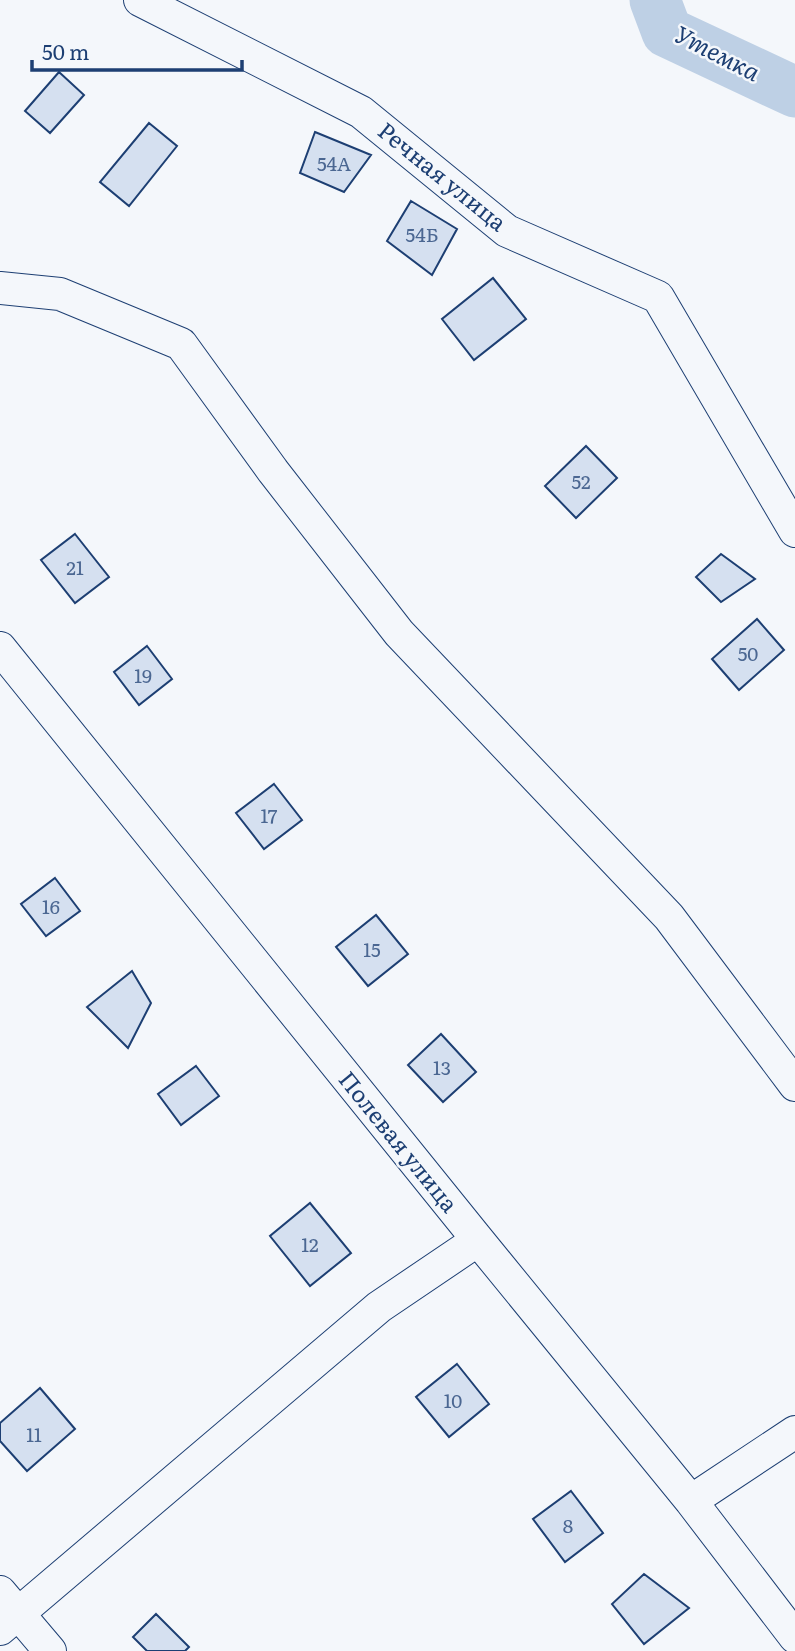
<svg xmlns="http://www.w3.org/2000/svg" width="795" height="1651" font-family="Literata,serif">
<style>
.lines{fill:none;stroke-linecap:round;stroke-linejoin:round}
.river{stroke:#bed0e5;stroke-width:51}
.building{fill:#d5e0f0;stroke:#1d3f73;stroke-width:2}
.minor-casing{stroke:#1d3f73;stroke-width:34}
.minor{stroke:#f4f7fb;stroke-width:32}
.labels{text-anchor:middle;stroke-width:5;stroke-linejoin:round;paint-order:stroke}
.number-label{font-size:19px;fill:#4b6792}
.street-label{font-size:23px;fill:#1d3f73;stroke:#f4f7fb}
.water-label{font-size:24px;font-style:italic;fill:#1d3f73;stroke:#f4f7fb}
</style>
<rect width="100%" height="100%" fill="#f4f7fb"/>
<g class="lines">
<!-- river -->
<path class="river" d="M655,0L667,32L795,92"/>
</g>
<!-- building -->
<path class="building" d="M59,72L84,95L50,133L25,111Z
M149,123L177,146L129,206L100,182Z
M315,132L371,155L344,192L300,173Z
M411,201L457,229L432,275L387,241Z
M493,278L526,319L474,360L442,319Z
M586,446L617,478L576,518L545,486Z
M75,534L109,577L75,603L41,560Z
M721,554L755,579L721,602L696,577Z
M757,619L784,650L739,690L712,659Z
M147,646L172,679L139,705L114,672Z
M274,784L302,820L264,849L236,813Z
M55,878L80,911L46,936L21,904Z
M376,915L408,954L368,986L336,947Z
M132,971L151,1003L128,1048L87,1007Z
M441,1034L476,1072L443,1102L408,1065Z
M196,1066L219,1096L181,1125L158,1094Z
M310,1203L351,1253L310,1286L270,1236Z
M457,1364L489,1404L449,1437L416,1397Z
M40,1388L75,1429L27,1471L0,1441V1423Z
M571,1491L603,1533L565,1562L533,1519Z
M644,1574L689,1608L644,1644L612,1604Z
M156,1614L189,1647L185,1651H147L133,1637Z"/>
<g class="lines">
<defs>
<path id="minor" d="M140,0L361,112L507,231L658,297L795,531
M0,288L60,294L181,344L273,471L399,633L669,917L795,1085
M0,648L478,1240L691,1501L795,1637
M691,1501L795,1432
M0,1592L50,1651
M0,1629L379,1307L478,1240"/>
</defs>
<!-- minor casing -->
<use href="#minor" class="minor-casing"/>
<!-- minor -->
<use href="#minor" class="minor"/>
</g>
<g class="labels">
<!-- number labels -->
<g class="number-label">
<text x="334" y="171">54А</text>
<text x="422" y="242">54Б</text>
<text x="581" y="489">52</text>
<text x="75" y="575">21</text>
<text x="748" y="661">50</text>
<text x="143" y="683">19</text>
<text x="269" y="823">17</text>
<text x="51" y="914">16</text>
<text x="372" y="957">15</text>
<text x="442" y="1075">13</text>
<text x="310" y="1252">12</text>
<text x="453" y="1408">10</text>
<text x="34" y="1442">11</text>
<text x="568" y="1533">8</text>
</g>
<!-- street labels -->
<g class="street-label">
<text transform="translate(442 177) rotate(39)" y="8">Речная улица</text>
<text transform="translate(398 1142) rotate(51)" y="8">Полевая улица</text>
</g>
<!-- water labels -->
<g class="water-label">
<text transform="translate(717 54) rotate(27)" y="8">Утемка</text>
</g>
</g>
<!-- scale -->
<path d="M32 60v10h210v-10" fill="none" stroke="#1d3f73" stroke-width="3.5"/>
<text x="42" y="60" font-size="21" fill="#1d3f73" stroke="#f4f7fb" stroke-width="5" paint-order="stroke">50 m</text>
</svg>
